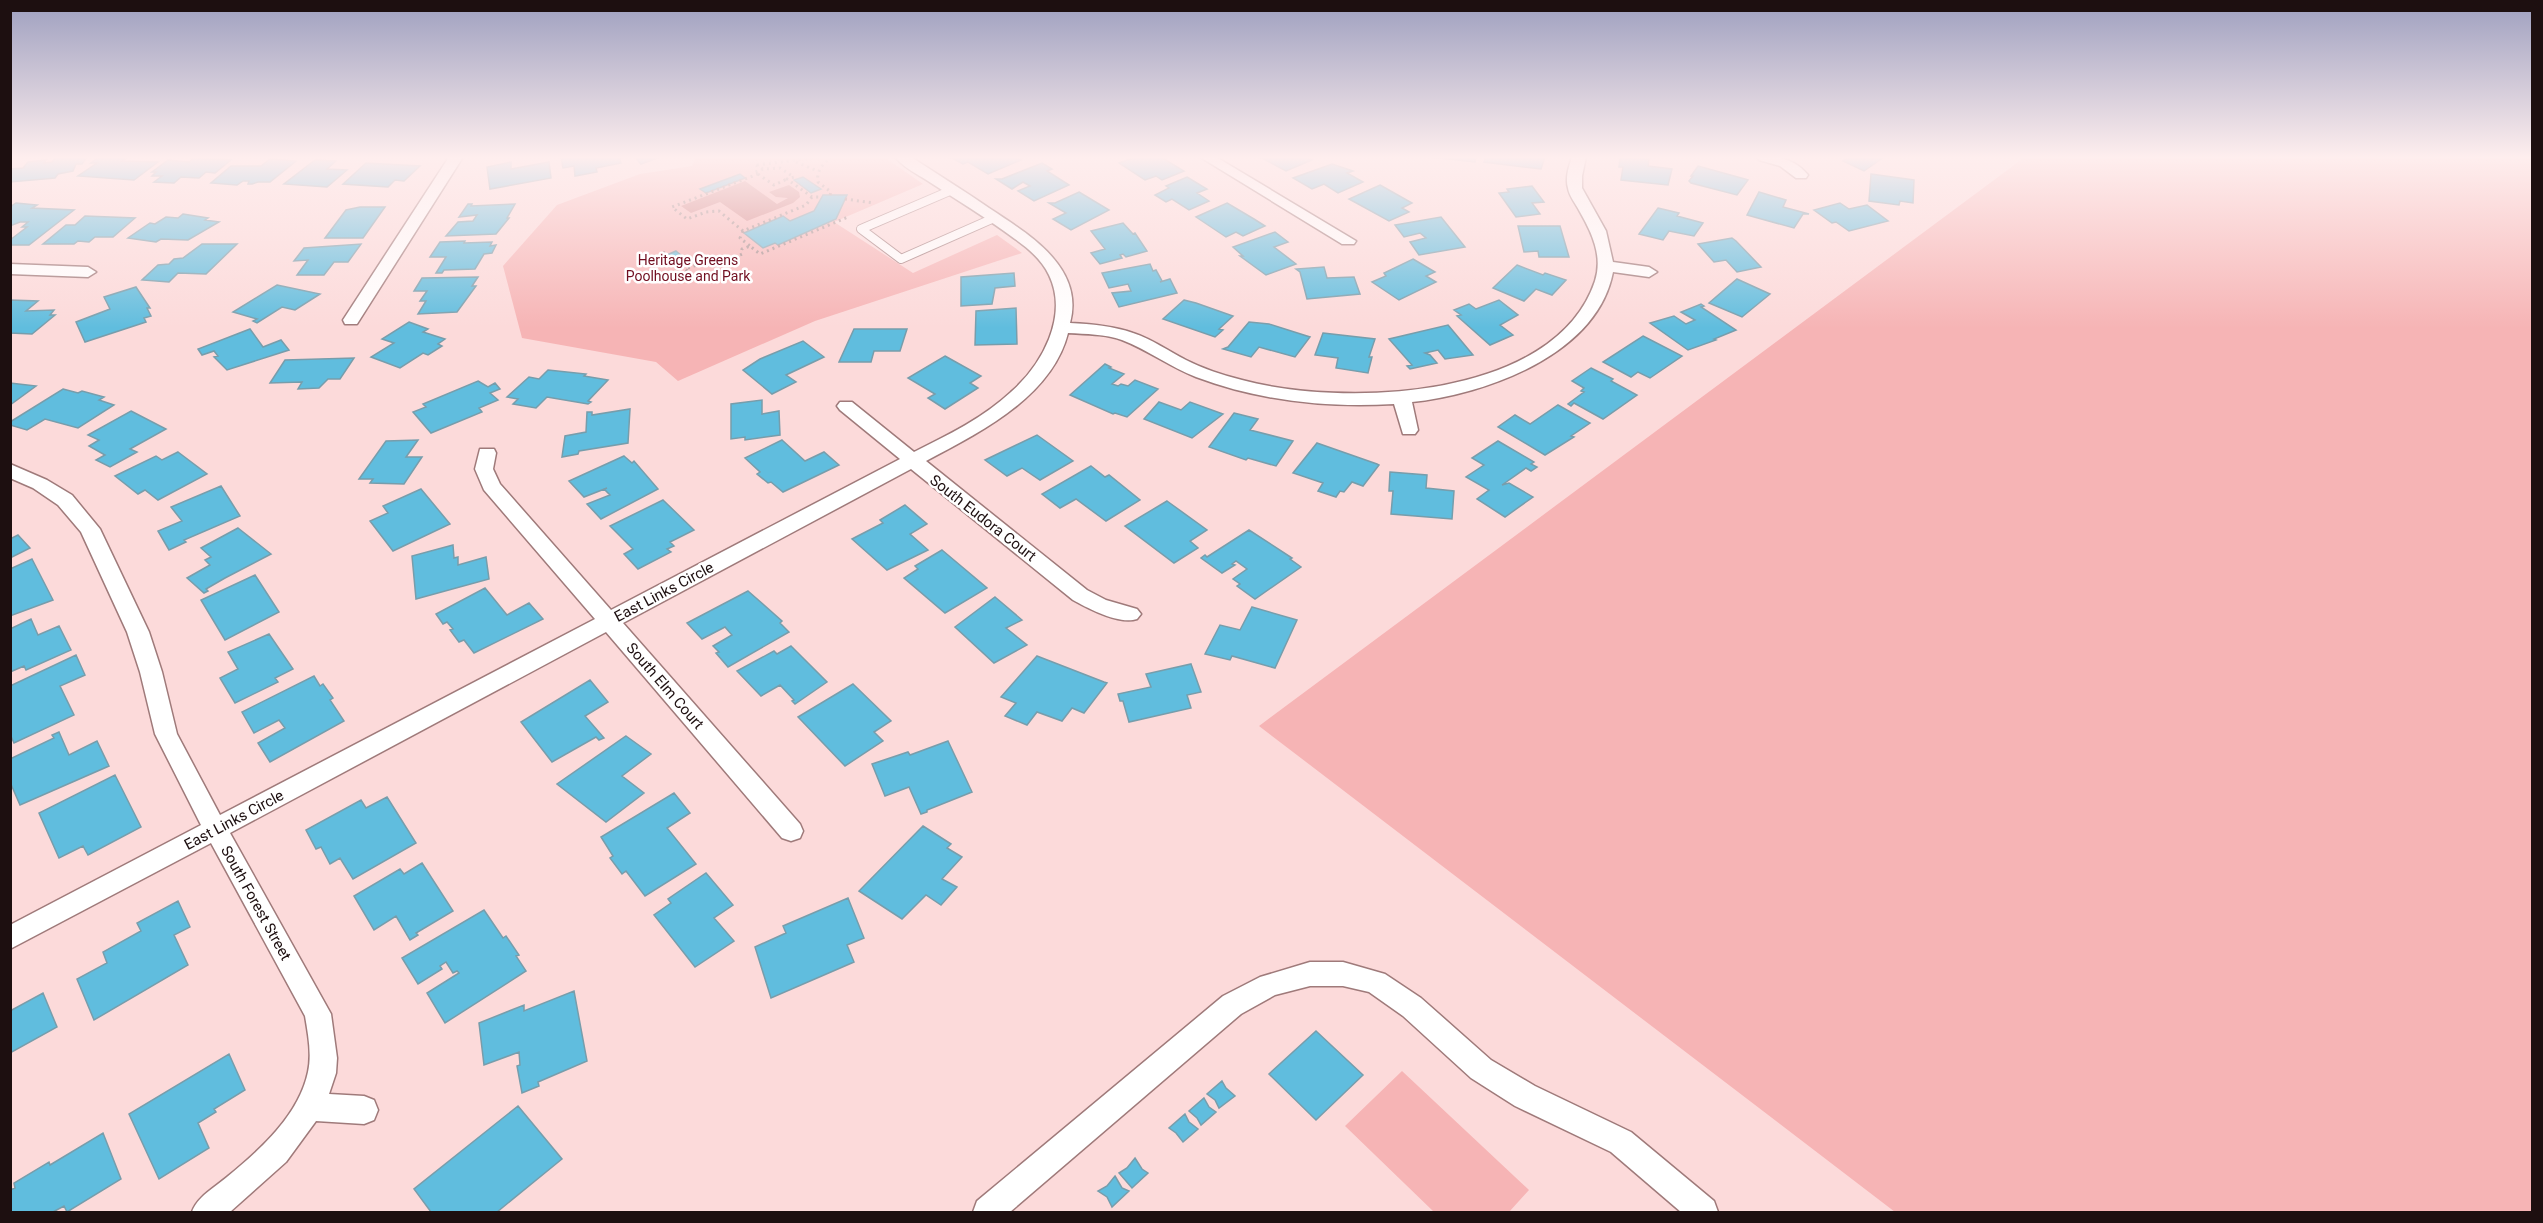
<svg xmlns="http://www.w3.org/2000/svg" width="2543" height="1223" font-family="Roboto,sans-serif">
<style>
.green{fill:#f6b4b5}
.water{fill:#d08082}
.building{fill:#60bdde;stroke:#779dab;stroke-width:1.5}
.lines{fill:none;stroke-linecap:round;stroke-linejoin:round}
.service-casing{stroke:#9f7a7a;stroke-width:10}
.minor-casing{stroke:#9f7a7a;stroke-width:3}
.path{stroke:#9f8686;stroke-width:3;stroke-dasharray:2 4;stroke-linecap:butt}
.service{stroke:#fff;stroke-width:8}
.minor{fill:#fff;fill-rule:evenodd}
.labels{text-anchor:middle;stroke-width:5;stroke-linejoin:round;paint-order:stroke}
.far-park-label{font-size:14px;fill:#710e20;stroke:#fff}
.street-label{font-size:15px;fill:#1d0f10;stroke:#fff}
</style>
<rect width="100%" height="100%" fill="#fcdada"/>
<!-- green -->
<path class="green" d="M697,157H884L923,184L834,222L913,273L997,235L1022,253L815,321L678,381L656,362L522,338L503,266L557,205L640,174L692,166Z
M2025,157H2532V1212H1895L1259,726Z
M1402,1071L1529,1190L1509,1212H1434L1345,1126Z"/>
<!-- water -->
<path class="water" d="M745,181L777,204L788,198L776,197L769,192L789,185L799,192L800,197L793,203L747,221L720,202L691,213L681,206Z"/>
<!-- building -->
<path class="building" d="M56,157H87L82,164H76L73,171L58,174L55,178L10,182V169L23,168L28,162L46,160L44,163L52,162Z
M99,157H128L122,161L158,162L134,180L78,176L97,163H91Z
M561,157H619L621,163L596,168L597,172L575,176L574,166L563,168Z
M635,157H660L641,164Z
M950,157H1015L1021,160L988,174L968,162L963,164Z
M1136,157H1161L1184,171L1162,180L1156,176L1145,180L1119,163Z
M1260,157H1305L1312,160L1286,171Z
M1430,157H1476L1475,162Z
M1486,157H1545L1541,169L1484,162Z
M1620,157L1649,159L1648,166L1672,169L1668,185L1621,180L1623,167H1619Z
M1849,157H1884L1864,171L1843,161Z
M194,158L231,160L215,173L206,172L199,178L181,177L174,183L154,182L162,176H152L156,172H152L168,160L189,162Z
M270,159L296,161L270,182H258L252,184H248L249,181H243L237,185L211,183L231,166H261Z
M315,160L336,161L327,169L347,170L327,187L284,184Z
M511,162V169L549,162L551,178L490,189L487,167Z
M366,163L420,166L404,181L395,180L388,187L343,184Z
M1042,163L1052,169L1047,171L1069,185L1034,201L1018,191L1030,186L1023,182L1012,189L996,179H1002Z
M1332,164L1353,171L1347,173L1363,182L1338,193L1324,184L1312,189L1293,178Z
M1698,166L1745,179L1748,180L1737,195L1691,183L1689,181L1693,176H1691Z
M740,174L745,178L706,193L700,189Z
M1871,174L1914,180L1913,203L1900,201L1899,205L1869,201Z
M803,177L821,189L811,193L794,180Z
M1187,177L1207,189L1197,193L1209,201L1189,210L1172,199L1166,202L1155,195L1169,188L1166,186Z
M1380,185L1412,203L1402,208L1409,212L1389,221L1349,199Z
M1532,186L1544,202L1532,203L1540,214L1516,217L1499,193L1509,192L1507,189Z
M1079,192L1109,210L1071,230L1053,219L1066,213L1049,203H1055Z
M1759,192L1786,200L1783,207L1809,214H1803L1794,228L1747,215Z
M823,195H847L836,219L778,245L775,243L763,248L744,233L783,216L790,221L814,211Z
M16,203L37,205L32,208L74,210L29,245H10V240L27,227H22L28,222H20L10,226V207Z
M1227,203L1254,219L1265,226L1243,236L1236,232L1226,237L1196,217Z
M1840,203L1849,209L1867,205L1888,221L1849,231L1836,222L1832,223L1814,210Z
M468,204H472L471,206L515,204L507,218H509L496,234L446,236L458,222L473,221L477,215L459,217Z
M360,207H385L363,238H325L346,210Z
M1658,208L1679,213L1677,216L1703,223L1694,236L1669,231L1663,240L1639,234Z
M183,214L208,218L205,220L219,222L188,240L161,239L156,242L128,238L150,223L155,224L166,217L178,218Z
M85,216L135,218L113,237H95L89,242L78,241L74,244H43L66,225H75Z
M1441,217L1465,247L1419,255L1410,242L1426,238L1420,233L1404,237L1395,225Z
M1123,223L1133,234L1135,233L1147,251L1126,257L1123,254L1120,255L1122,258L1100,264L1091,253L1105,249L1091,231Z
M1518,226H1560L1569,257H1539L1538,251L1524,252Z
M1275,232L1288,242L1274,247L1296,264L1266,275L1240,256H1243L1233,247Z
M1732,238L1736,241L1761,267L1737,272L1726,260L1714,262L1698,244Z
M465,241L464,243L492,242L490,246L496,245L492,253L484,254L475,269L444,270L442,273H436L446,257H430L440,242Z
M202,244H237L206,274L178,273L169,282L142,280L158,265L169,264L174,259L183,258Z
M361,244L348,262H334L324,275H297L308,260L294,261L304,248Z
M676,251L689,262L681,265L667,255Z
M1413,259L1435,272L1426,276L1436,282L1399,300L1372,282L1386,276L1384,273Z
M1150,264L1153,271L1156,270L1162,281L1160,282L1170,279L1177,293L1119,307L1112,293L1131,291L1128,284L1109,288L1102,273Z
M1517,265L1543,275L1545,273L1566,280L1552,295L1536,289L1524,301L1493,288Z
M1324,267L1327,278L1354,277L1360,294L1307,299L1300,272L1296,269Z
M1014,273L1015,286L995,288L992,304L961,306V277Z
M478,277L472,286H476L457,312L418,314L426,301H420L427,291H414L422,278Z
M1737,279L1770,294L1742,317L1709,303Z
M277,285L320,294L295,310L282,307L257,323L253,321L257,319L233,312Z
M136,287L150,308H147L151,316L144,318L146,322L85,342L76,322L110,309L104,297Z
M10,300L38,301L26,311L54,310L50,315H55L32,334L10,333Z
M1184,300L1196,303L1233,316L1219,329L1223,330L1215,337L1163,319Z
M1499,300L1518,315L1500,325L1513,335L1490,345L1457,316L1461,315L1454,310L1469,304L1476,309Z
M1701,304L1704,306L1701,307L1736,330L1714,339L1716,340L1688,350L1650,323L1674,316L1686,324L1695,320L1681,312Z
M1016,308L1017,344L975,345L976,311Z
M409,322L428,329L423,332L445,339L438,344L442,346L428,355L423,353L400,368L371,357L394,343L382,339Z
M1249,322L1269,324L1310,337L1295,357L1259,347L1251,357L1223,349L1228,347Z
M1448,325L1473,355L1445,359L1438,350L1425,353L1430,355L1437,363L1410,369L1407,366L1412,365L1389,339Z
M250,329L263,347L281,340L289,350L227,370L214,357L218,356L214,351L202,355L198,349Z
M854,329H907L900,351H874L871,362H839Z
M1323,333L1375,339L1369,357H1372L1368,373L1336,368L1338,358L1315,355Z
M1643,336L1682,356L1650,378L1638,372L1631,377L1603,362Z
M803,341L824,357L786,375L796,382L772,394L743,370L760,359Z
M945,356L981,376L970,383L978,388L945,409L928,398L935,394L908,378Z
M354,358L340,379H328L319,388L298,389L302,382L270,383L285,360Z
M1105,364L1111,367L1109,368L1124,374L1112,384L1118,386L1121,384L1128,386L1135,380L1158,389L1127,417L1115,413L1113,414L1070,395Z
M1591,368L1613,379L1611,381L1637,395L1603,419L1574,403L1571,406L1568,404L1584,392L1581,391L1584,388L1572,381Z
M548,370L586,374L584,376L608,380L588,401L591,402L588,404L547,397L536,408L513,404L518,399L507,397L529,377L539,379Z
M478,381L488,387L495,383L500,389L490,393L498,400L479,408L482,412L431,433L413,412L426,407L423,404Z
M10,383L36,386L10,405Z
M63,389L78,393L82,391L104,397L99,400L114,405L78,428L45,419L27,430L10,425V422Z
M762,400V414L779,411L780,435L745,440V437L731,439V404Z
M1159,402L1181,410L1190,402L1223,414L1192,438L1144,419Z
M1558,405L1590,423L1571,436L1574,437L1545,455L1498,427L1515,415L1530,424Z
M630,409L628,443L579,451L578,454L562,457L565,436L586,432L587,412H592V415Z
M131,411L166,429L130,449L137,452L110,467L96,460L105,455L89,446L99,440L88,435Z
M1234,413L1258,419L1250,430L1293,441L1276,466L1248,458L1246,460L1209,447Z
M1037,435L1073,461L1040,480L1022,468L1007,476L985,460Z
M418,440L406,457H422L404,484L370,483L373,479H359L386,441Z
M782,440L805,461L824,452L839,465L783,492L771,482L768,483L757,474L760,472L745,458Z
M1498,441L1534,462L1531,464L1537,467L1531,471L1526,468L1502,485L1509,483L1533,497L1505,517L1477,499L1489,490L1466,477L1484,465L1472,458Z
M1317,443L1377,464L1379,465L1363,486L1352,482L1344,492L1340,491L1336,497L1318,491L1323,483L1293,473Z
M178,452L207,474L158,500L145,490L138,494L115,476L156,456L162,460Z
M624,456L632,463L634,461L658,489L601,519L587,504L610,495L604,489L607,488L584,497L569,481Z
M1091,466L1105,477L1109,475L1140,500L1106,521L1076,499L1060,508L1042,494Z
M1390,472L1427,475L1426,488L1454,491L1452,519L1391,514L1393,491H1389Z
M221,486L240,516L184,540L186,542L169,550L158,531L182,521L171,507Z
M421,489L450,524L393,551L370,521L388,513L383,506Z
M663,500L694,530L670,542L674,546L667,549L671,552L638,569L624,554L633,549L610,526Z
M1167,501L1207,530L1190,541L1198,548L1174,563L1125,526Z
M905,505L927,524L910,534L928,550L887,570L852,539L883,523L880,520Z
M238,528L271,554L225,578L206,589L208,591L204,593L187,578L210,565L205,560L211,557L201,548Z
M1249,530L1292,558L1290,559L1301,567L1255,599L1237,586L1240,584L1233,579L1247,569L1236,561L1232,564L1235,565L1222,573L1201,558L1205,555L1207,557Z
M18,535L30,548L10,558V539Z
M453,545L454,558L458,557V565L486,557L489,579L416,599L412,556Z
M942,550L987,588L945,613L904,578L918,569L915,566Z
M32,559L53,600L10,616V569Z
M255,575L279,612L225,640L201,600Z
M485,588L507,615L529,603L543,619L474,653L464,640L459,642L450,630L453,629L447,622L443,624L436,614Z
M748,591L782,621L780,623L789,632L728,667L716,653L719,652L713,646L732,635L725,627L702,639L687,623Z
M995,597L1022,620L1006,628L1027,645L994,663L955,627Z
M1252,607L1297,620L1275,668L1232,656L1230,660L1205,654L1220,625L1240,630Z
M31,619L38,635L59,626L71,650L26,670L24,666L10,672V629Z
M269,634L293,669L275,678L278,682L235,703L220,678L238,669L228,652Z
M791,646L827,682L795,704L792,701L794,700L780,685L761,696L737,671L774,651L777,654Z
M76,655L85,675L60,686L74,715L14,743L10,734V686Z
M1037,656L1104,682L1107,683L1084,713L1072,708L1062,721L1037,712L1027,725L1005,716L1016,703L1001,697Z
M1191,664L1201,692L1187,695L1191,708L1129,722L1123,701H1120L1118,694L1151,687L1146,674Z
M314,676L320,686L323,684L333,698L330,700L344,721L270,762L258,743L285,728L279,720L254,733L242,712Z
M590,680L608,702L585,716L604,738L599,740L596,737L552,762L521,722Z
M853,684L891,721L874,732L883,741L845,766L798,717Z
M59,732L69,755L97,741L109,766L20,805L10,782V759L54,738L52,735Z
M626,736L651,754L622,776L644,793L606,822L557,784Z
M948,741L972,792L927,810V812L921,814L909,787L885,796L872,764L908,752L910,755Z
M115,775L141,827L88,855L83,846L59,858L39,813Z
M674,793L690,813L667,828L696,864L645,896L626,871L622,874L610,858L613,856L601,837Z
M387,797L416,843L353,879L340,858L330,864L321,847L316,849L306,830L361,800L366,808Z
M923,826L951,844L947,848L962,857L942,879L957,887L941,905L926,895L902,919L859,891Z
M422,863L453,911L416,933L418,935L410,940L396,916L374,930L354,896L400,869L404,874Z
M706,873L733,905L714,918L734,941L695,967L654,915L671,903L668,899Z
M848,898L864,938L847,945L854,962L771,998L755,947L786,933L783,926Z
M178,901L190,927L174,935L188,965L94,1020L77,979L107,963L103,952L141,931L137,923Z
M484,910L503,938L506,936L519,955L516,956L526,971L445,1023L427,993L459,973L457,971L453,973L446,962L440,966L442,969L418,984L402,958Z
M574,991L587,1061L538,1082L539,1086L522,1093L517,1066L520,1065L519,1052L484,1065L479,1023L524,1005V1011Z
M43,993L57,1027L10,1053V1011Z
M1316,1031L1363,1075L1316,1120L1269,1074Z
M229,1054L245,1090L214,1109L216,1112L198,1123L209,1148L159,1179L129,1114Z
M1222,1081L1226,1088L1235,1096L1219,1108L1215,1100L1207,1094Z
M1204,1098L1209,1107L1216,1112L1201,1125L1197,1118L1189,1111Z
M518,1106L562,1159L497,1212H431L414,1189Z
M1185,1114L1189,1122L1198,1129L1183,1142L1176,1133L1169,1128Z
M103,1133L121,1179L67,1212L64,1206L53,1212H10V1190L15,1188L14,1183L49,1162L50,1165Z
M1135,1158L1142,1169L1148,1173L1132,1188L1119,1173L1127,1168Z
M1115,1176L1122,1188L1129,1191L1112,1207L1107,1197L1098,1191L1107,1186Z"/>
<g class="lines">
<defs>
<path id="service" d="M952,190L861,229L901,259L994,218"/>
<path id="minor" d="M449,157H463L357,324H345L343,320Z
M895,157H911C937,174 963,190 989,208C1028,234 1085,267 1070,323C1092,324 1113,326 1133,333C1152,339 1168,351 1186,360C1204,369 1222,375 1242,380C1342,407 1555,401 1595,281C1603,256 1592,233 1580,212C1576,204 1569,196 1568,188C1565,178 1569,166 1572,157H1586L1582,176V188L1606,231L1613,262L1649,267L1657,272L1649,277L1613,272C1597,355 1486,394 1412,402L1418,430L1415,434H1403L1394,404C1327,408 1260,401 1196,377C1170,367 1148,350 1122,340C1105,334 1086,334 1068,333C1052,397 979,433 926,461L1087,590L1106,600L1137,609L1141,614L1137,619C1120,625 1089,609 1073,600L911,469L623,623L800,824L803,831L800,838L791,841L782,838L606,632L230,833L331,1014L337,1058L336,1073L329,1094L364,1096L374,1100L378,1110L374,1120L364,1124L316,1121L286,1162L230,1212H192C197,1197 214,1188 227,1177C260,1150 299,1115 308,1072C312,1054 308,1034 305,1016L211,843L10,949V925L201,825L155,734L140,672L127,632L81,532L58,505L33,488L10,478V464L47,480L72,495L100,529L149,632L162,672L177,734L220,815L595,619L484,490L475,469L480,449H494L496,453L493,469L500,484L611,610L900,459L840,410L837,406L840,402H852L914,452C948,435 983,418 1011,392C1042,365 1069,316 1049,275C1042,260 1028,248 1015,239C987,218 957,200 928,181C917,174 903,167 895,157Z
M1200,157H1216L1356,241L1354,244H1342Z
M1757,157C1777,155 1795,159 1808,175L1806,178H1796L1780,166L1759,160Z
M10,264L88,267L96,272L88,277L10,274Z
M1310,962H1343L1385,974L1421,998L1491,1060L1535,1086L1631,1132L1714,1201L1718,1212H1681L1611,1152L1515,1106L1471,1078L1403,1016L1369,992L1343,986H1310L1275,995L1241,1014L1010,1212H973L977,1201L1223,996L1260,977Z"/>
</defs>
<!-- service casing -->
<use href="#service" class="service-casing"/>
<!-- minor casing -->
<use href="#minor" class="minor-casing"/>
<!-- path -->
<path class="path" d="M796,162L818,171
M756,165L763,169L780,168L794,177L787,179L812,197H822
M757,165L819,157
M763,169L755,172L758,174L672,207L687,219L706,212L719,211L743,231L806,205L812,197
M758,174L774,185L787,179
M830,195L831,192L818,182C816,171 823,164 831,157
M845,199L874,203
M743,231L740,238L750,246
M663,252L685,269
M697,278L685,269C704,261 723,263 742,254V249L750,246L760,254L848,217"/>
<!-- service -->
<use href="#service" class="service"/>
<!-- minor -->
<use href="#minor" class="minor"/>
</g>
<!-- sky -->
<linearGradient id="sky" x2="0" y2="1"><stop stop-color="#9e9fbf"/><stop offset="0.48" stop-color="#feeeee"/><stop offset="1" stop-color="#feeeee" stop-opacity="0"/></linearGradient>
<rect width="2543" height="328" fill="url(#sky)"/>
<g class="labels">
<!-- far-park labels -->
<g class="far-park-label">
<text x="688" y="265">Heritage Greens<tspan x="688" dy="16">Poolhouse and Park</tspan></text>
</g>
<!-- street labels -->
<g class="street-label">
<text transform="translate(983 518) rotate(38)" y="5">South Eudora Court</text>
<text transform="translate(664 592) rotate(-28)" y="5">East Links Circle</text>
<text transform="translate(665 686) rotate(49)" y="5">South Elm Court</text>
<text transform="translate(234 820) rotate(-28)" y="5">East Links Circle</text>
<text transform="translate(256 903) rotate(61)" y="5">South Forest Street</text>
</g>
</g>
<!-- border -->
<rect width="2543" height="1223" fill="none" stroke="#1d0f10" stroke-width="24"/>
</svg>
